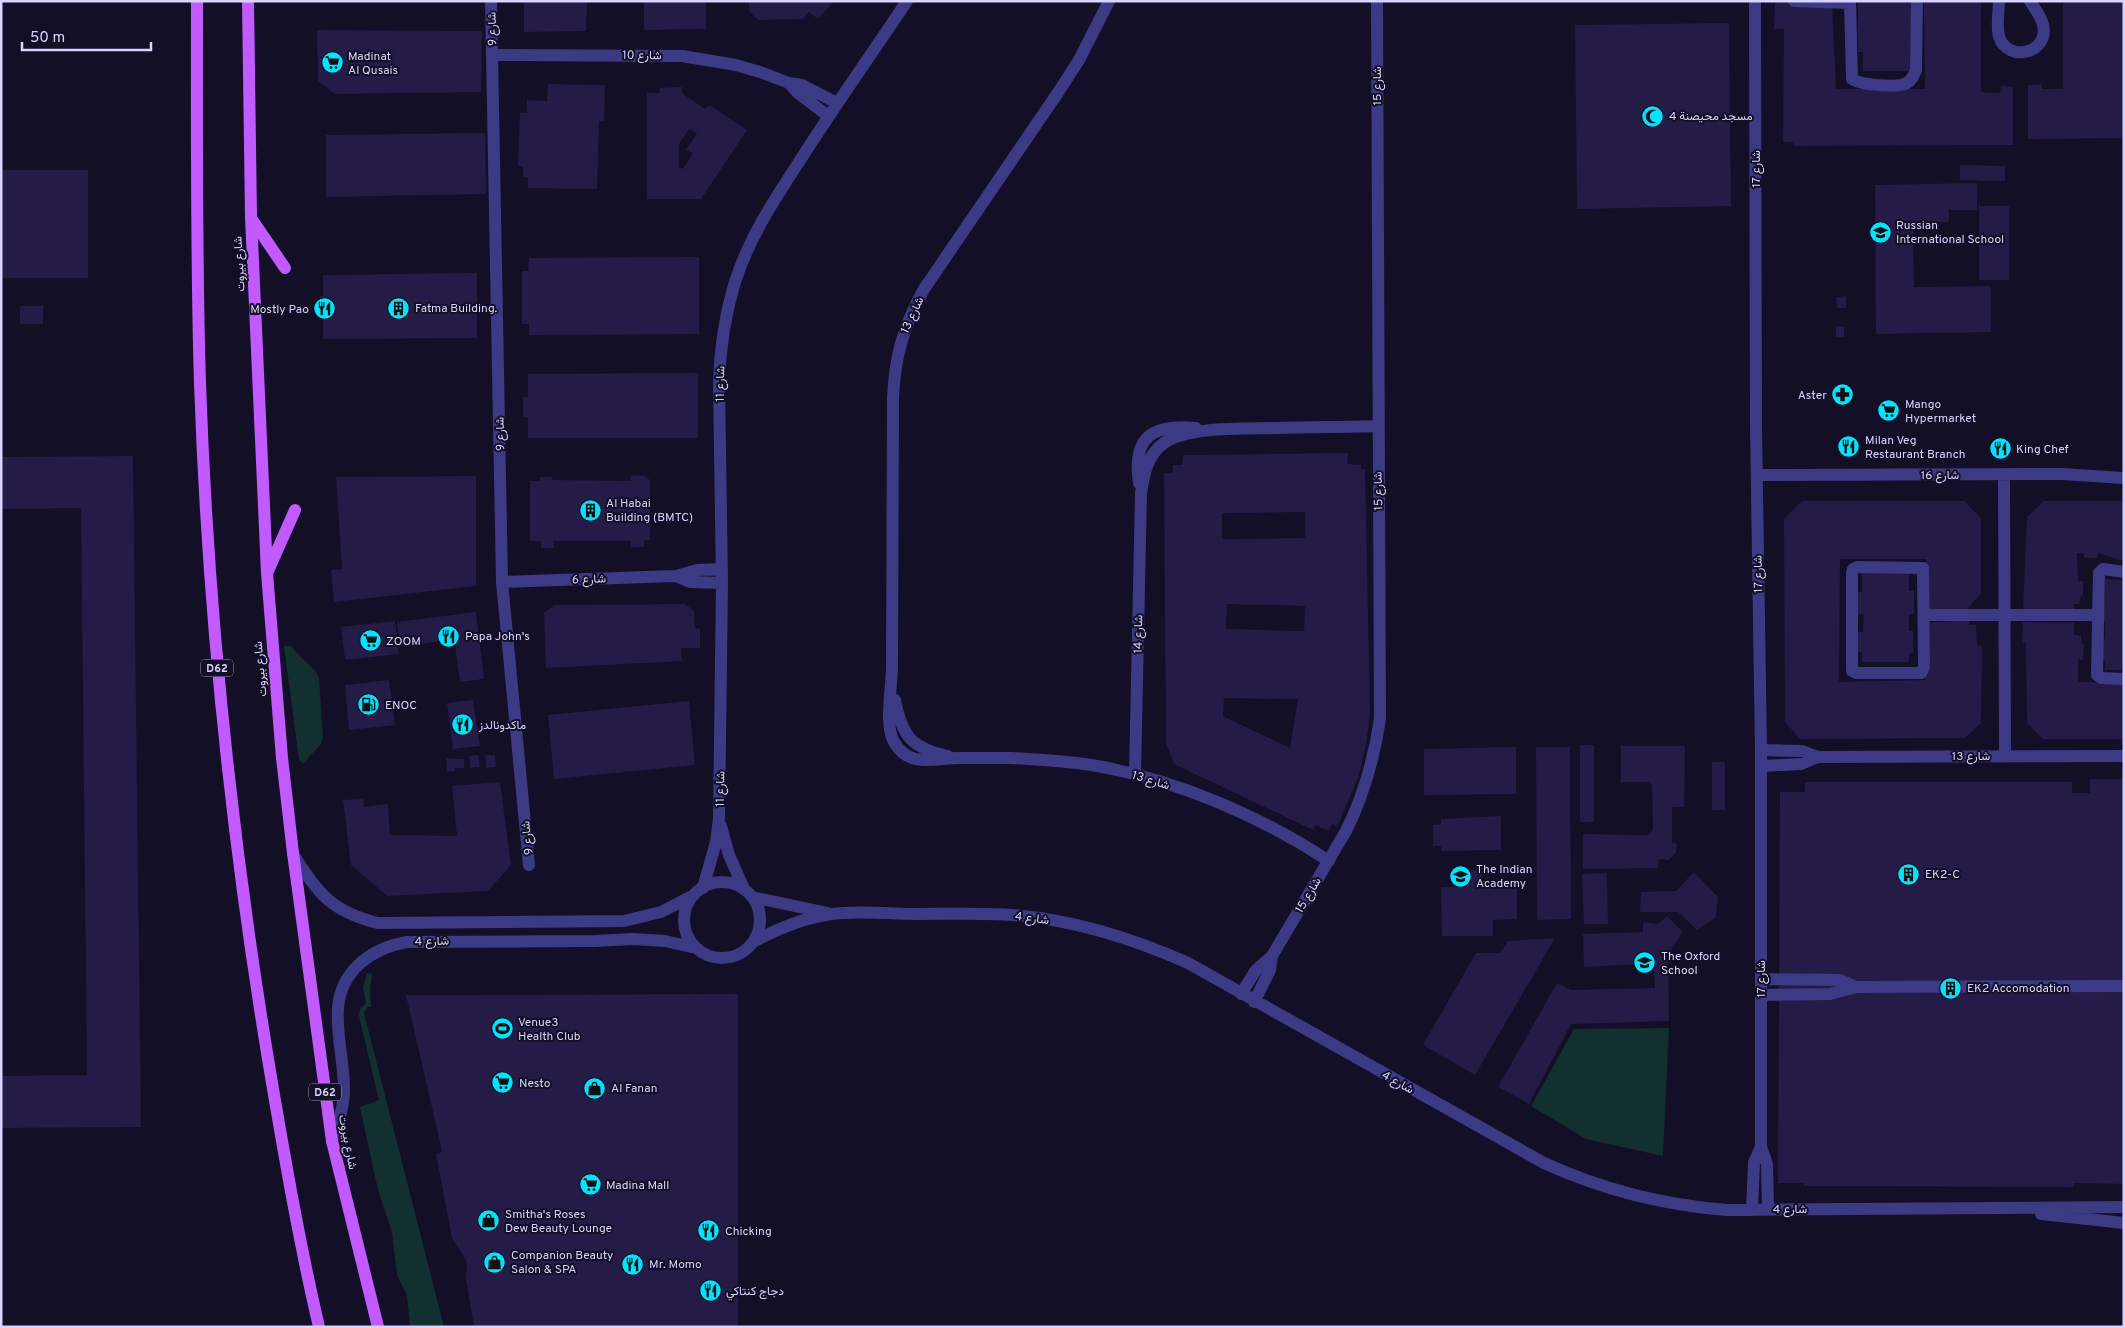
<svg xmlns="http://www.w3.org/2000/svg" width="2125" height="1328" font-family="Overpass,Vazirmatn,sans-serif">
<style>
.green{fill:#12302f}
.building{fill:#241b47;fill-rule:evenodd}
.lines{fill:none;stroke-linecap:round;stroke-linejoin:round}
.minor{stroke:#3d3a85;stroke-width:12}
.major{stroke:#c25bff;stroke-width:12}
.labels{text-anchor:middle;stroke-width:4;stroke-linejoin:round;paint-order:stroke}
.shield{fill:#130f26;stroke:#9e99be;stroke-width:1}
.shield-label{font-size:11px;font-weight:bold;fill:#d9d4ff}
.street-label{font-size:12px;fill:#d9d4ff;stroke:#130f26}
.poi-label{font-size:12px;fill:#d9d4ff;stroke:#130f26;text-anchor:start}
</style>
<rect width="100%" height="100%" fill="#130f26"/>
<!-- green -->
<path class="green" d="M284,646H292C299,659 316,667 319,678L323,738L320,745L303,764L299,760Z
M367,973L372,974L370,989L371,1007H367L364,1013L444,1327H410L407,1295L397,1275L392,1232L378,1190L360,1107L379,1100L359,1016L360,1009L366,1003L363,987Z
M1669,1028L1663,1156L1586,1139L1531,1106L1574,1029Z"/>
<!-- building -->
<path class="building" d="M524,1H587L586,31L524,32Z
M644,1H706V29L644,30Z
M749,1H834L818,19L809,12L803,19L758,20L749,11Z
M1775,1L1832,3L1836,89H1925L1924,1H1981V92L2000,93L2001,86L2013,87V145L1793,146V142H1783L1784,29H1774Z
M1858,1H1916L1911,71H1863V52H1858Z
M2063,1H2124V138L2028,139V85L2042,84V89H2063Z
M1729,23L1731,206L1577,209L1575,25Z
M317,30L482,31L481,92L335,94L318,81Z
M548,84L605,85L604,121H599L597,189L528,188V177H523V166H518L520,113H527V100L547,101Z
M682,87L683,94L705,109L709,105L747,130L701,199H647V93H659L660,88ZM689,129L697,133L686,150L693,153L683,169L679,167V144Z
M485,133L486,194L326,197V135Z
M1960,165L2005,166V181L1960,180Z
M1,170H88V278H1Z
M1977,183V210H1949V222H1931L1932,230H1913L1914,287L1991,286V332L1876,334L1875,185Z
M1979,206H2009V280H1979Z
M699,257V334L529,335V324H522V271H528L529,258Z
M477,273V338L323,339V319H320V296H323V275Z
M1846,296V308H1837L1836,297Z
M20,306H43V324H20Z
M1836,326L1844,327V337H1836Z
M698,373V438H528V417H523V397H528V374Z
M1348,453L1347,464L1361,465V469H1365L1370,713L1366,745L1358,778L1337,827L1332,824L1329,831L1316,825L1313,830L1174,764L1166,743L1164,473H1173V465H1182L1183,455ZM1305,512V538L1222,539V513ZM1227,604L1305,606L1304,631L1226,629ZM1224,698L1298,699L1290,748L1223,716Z
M133,456L141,1127L1,1128V1076L87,1075L81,508L1,509V457Z
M643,475L650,480V540H644V547H631V541H554V548H541V541H530V481H540V477H552V480L631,481V476Z
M476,476V586L334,602L331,570L342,569L336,477Z
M1802,501H1964L1981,518V594L1967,609H1925L1926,559H1840L1839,682L1925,680V623L1969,620V625H1976L1977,645L1982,646L1981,723L1965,738L1800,739L1785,722L1784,519Z
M2044,501H2124V561L2098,553V558H2084V553H2077L2078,581H2083V596H2081L2079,604H2074V610H2023L2027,517Z
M1862,571L1909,572V591H1914V614H1909V631H1913V654L1909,653V662H1862V652H1858V632H1863L1864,614H1858V592H1862Z
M2105,579L2124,580V670H2105V661H2101V638L2105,639V622H2101L2105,599Z
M685,604L694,611L695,628L700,629V648H681L682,661L546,668L544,613L554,605Z
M476,612L484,679L460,682L454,639L400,647L397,622Z
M395,621L399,654L345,660L341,627Z
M2023,622L2074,623V635L2081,636V643L2084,644L2083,660L2078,659V682H2124V739H2043L2027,723L2026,643H2022Z
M389,680L395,725L349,730L345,685Z
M473,700L480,746L453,749L447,703Z
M689,701L695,765L554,779L548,715Z
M1580,745H1594V822H1580Z
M1621,746H1685L1684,807H1672V843L1677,844L1676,853L1669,860L1659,859L1658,868L1583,869V834L1648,835L1653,830L1652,785L1648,782H1621Z
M1516,747V794L1424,795V749Z
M1536,747H1570L1571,919L1537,920Z
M478,755L480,767L470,768L469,756Z
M485,755H495L496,767L486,768Z
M446,758L464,759V768H455V771H447Z
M1712,762H1725V810H1712Z
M2090,779H2124V1184L2074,1183V1187L1804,1186V1183H1778L1780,792H1805V782H2072V793H2090Z
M500,782L511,865L488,891L387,896L351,865L343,800L363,799L364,807L388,804L390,835L457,836L452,786Z
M1501,816V850L1441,851V846H1433V825H1441V819Z
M1482,869L1483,888H1517V919L1493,920V936H1442L1441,887H1467V870Z
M1694,872L1718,897L1716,917L1697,930L1678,912H1640L1641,892L1676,891Z
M1607,873L1608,924H1584L1582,874Z
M1667,916L1682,931L1679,939L1672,946L1671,958L1668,959L1669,1021L1571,1024L1529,1104L1498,1087L1557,983L1571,990L1655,988L1654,971L1645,964L1584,967L1583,934L1643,932V922L1658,924Z
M1555,938L1475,1075L1423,1045L1476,953H1500L1508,941Z
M738,994V1327H474L466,1279L467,1262L452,1238L436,1154L442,1151L406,995Z"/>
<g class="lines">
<!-- minor -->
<path class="minor" d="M491,1L502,582L529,865
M1109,1L1079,60L1059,91L924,289C903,327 895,356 893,398C892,488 892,577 892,666C892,688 884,724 894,742C909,769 936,758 960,758C977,758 995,758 1012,758C1041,760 1069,761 1097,766C1177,780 1262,817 1329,861
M1755,1L1756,428L1761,750V1147L1767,1164L1768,1209
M1794,1L1850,3
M1850,1L1852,79C1860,85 1898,88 1907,83C1912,80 1914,75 1916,70L1917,1
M1999,1C1999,12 1996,26 1999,36C2007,64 2050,53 2043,25C2041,16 2035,9 2030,1
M492,55L682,56L736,65L763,73L789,83L802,85L837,103
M789,83L798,93L828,116
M1757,475L2062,474L2124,478
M2004,475L2005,756
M1139,483C1132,437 1152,424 1196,428
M1857,567L1923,568L1924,667L1921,673H1856L1852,671V573L1853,569Z
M2124,572L2103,569L2099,573L2097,675L2101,678L2124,679
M676,576L690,582L722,583
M502,582L676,576L697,570L722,569
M1924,615H2098
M895,700C902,736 911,748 948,756
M1761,750L1802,751L1818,757
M1761,766L1801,764L1818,757L2124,756
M1135,774L1141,493C1144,474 1147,455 1164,443C1187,426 1248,429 1277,428C1311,427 1344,427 1377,426
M721,826L729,855L744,889
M293,854C317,893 332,912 378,923L624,921L661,912L694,895
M684 920a38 38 0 1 1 76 0a38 38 0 1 1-76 0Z
M703,888L716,842L719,819L722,583L719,383C720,349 725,315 735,282C749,238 774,200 799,162C834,107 871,55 907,1
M752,897L828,913
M753,942C777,929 803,918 831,914C859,910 890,914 918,914C950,914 982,913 1013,915C1075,920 1132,938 1188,963L1544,1163C1603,1190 1662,1205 1727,1210L2124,1207
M1761,979L1840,980L1856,987
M1241,994L1256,970L1272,956
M1761,995L1830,994L1856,987L2124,986
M1254,1002L1270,970L1272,956L1346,831C1364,795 1374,759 1380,719L1377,1
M332,1141C338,1124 344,1107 344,1089C344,1062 336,1035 338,1008C341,970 372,948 407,942L595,941L633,939L665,941L696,948
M1752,1210L1754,1163L1761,1147
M2041,1214L2124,1223"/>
<!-- major -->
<path class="major" d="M197,1C197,129 196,256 200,383C208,618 233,852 272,1083C286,1165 300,1246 319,1327
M248,1L251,217L267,573L282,758L293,853L332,1141L378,1327
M251,218L285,268
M268,571L295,510"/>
</g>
<!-- icons -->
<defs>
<symbol id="supermarket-disc" viewBox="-11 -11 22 22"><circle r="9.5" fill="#00e5ff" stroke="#130f26"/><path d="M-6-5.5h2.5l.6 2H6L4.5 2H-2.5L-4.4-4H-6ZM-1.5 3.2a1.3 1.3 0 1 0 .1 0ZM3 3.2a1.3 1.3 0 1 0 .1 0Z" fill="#111"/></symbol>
<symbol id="mosque-disc" viewBox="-11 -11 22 22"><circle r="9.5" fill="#00e5ff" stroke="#130f26"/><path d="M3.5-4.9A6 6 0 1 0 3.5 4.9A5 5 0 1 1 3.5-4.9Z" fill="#111"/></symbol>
<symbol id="school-disc" viewBox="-11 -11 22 22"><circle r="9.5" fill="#00e5ff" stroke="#130f26"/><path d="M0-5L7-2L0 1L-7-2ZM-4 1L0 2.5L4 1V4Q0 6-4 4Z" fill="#111"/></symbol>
<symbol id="building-disc" viewBox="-11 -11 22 22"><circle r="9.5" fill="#00e5ff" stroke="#130f26"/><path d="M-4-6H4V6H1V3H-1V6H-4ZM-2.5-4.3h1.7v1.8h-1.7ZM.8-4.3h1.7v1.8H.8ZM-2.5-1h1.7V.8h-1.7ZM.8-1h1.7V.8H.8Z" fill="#111"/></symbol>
<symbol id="restaurant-disc" viewBox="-11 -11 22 22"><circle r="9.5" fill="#00e5ff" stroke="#130f26"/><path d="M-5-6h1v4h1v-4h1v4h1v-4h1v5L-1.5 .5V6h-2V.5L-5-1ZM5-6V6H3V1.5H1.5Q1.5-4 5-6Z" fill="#111"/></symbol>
<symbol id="pharmacy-disc" viewBox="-11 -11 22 22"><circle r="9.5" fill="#00e5ff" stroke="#130f26"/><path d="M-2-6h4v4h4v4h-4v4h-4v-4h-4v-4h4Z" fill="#111"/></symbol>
<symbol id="fuel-disc" viewBox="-11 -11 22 22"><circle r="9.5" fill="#00e5ff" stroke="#130f26"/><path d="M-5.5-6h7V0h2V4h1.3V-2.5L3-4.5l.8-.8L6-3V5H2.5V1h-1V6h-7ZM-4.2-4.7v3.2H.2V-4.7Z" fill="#111"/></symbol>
<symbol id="stadium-disc" viewBox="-11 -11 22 22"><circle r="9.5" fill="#00e5ff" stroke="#130f26"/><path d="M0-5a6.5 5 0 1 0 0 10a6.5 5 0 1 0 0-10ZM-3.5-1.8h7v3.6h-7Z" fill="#111"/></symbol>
<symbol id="shop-disc" viewBox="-11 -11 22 22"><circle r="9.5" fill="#00e5ff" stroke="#130f26"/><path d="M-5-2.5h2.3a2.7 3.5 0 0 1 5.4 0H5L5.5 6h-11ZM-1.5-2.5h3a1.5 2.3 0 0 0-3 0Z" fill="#111"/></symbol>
</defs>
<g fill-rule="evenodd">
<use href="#supermarket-disc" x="320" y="50" width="25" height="25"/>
<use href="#mosque-disc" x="1640" y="104" width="25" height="25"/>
<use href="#school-disc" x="1868" y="220" width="25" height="25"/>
<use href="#building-disc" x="386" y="296" width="25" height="25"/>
<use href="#restaurant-disc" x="312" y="296" width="25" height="25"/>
<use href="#pharmacy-disc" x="1830" y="382" width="25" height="25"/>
<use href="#supermarket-disc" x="1876" y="398" width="25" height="25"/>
<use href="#restaurant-disc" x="1836" y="434" width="25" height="25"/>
<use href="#restaurant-disc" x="1988" y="436" width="25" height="25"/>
<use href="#building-disc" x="578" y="498" width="25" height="25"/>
<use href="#restaurant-disc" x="436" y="624" width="25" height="25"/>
<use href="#supermarket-disc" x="358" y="628" width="25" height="25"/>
<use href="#fuel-disc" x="356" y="692" width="25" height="25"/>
<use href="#restaurant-disc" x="450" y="712" width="25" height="25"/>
<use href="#building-disc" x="1896" y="862" width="25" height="25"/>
<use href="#school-disc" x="1448" y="864" width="25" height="25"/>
<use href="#school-disc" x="1632" y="950" width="25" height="25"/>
<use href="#building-disc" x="1938" y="976" width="25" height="25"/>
<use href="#stadium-disc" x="490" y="1016" width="25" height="25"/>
<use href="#supermarket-disc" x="490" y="1070" width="25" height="25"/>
<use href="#shop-disc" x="582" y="1076" width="25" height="25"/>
<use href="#supermarket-disc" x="578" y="1172" width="25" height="25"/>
<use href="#shop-disc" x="476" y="1208" width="25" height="25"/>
<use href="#restaurant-disc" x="696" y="1218" width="25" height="25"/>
<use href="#shop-disc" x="482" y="1250" width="25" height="25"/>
<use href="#restaurant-disc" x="620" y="1252" width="25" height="25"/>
<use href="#restaurant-disc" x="698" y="1278" width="25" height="25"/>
</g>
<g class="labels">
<!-- shield labels -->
<g class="shield">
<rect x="201" y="659.5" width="32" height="17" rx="4"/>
<rect x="309" y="1083.5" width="32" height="17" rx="4"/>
</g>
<g class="shield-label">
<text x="217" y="672">D62</text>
<text x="325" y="1096">D62</text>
</g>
<!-- street labels -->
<g class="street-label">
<text transform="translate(492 29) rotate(-91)" y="4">شارع 9</text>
<text transform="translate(642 55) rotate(1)" y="4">شارع 10</text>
<text transform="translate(1377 86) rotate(-90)" y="4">شارع 15</text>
<text transform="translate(1756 169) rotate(-90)" y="4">شارع 17</text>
<text transform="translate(239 264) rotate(-93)" y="4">شارع بيروت</text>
<text transform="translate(912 315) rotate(-65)" y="4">شارع 13</text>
<text transform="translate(720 384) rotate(-89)" y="4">شارع 11</text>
<text transform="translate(500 434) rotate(-91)" y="4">شارع 9</text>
<text x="1940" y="479">شارع 16</text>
<text transform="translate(1378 491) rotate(-91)" y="4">شارع 15</text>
<text transform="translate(1758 574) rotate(-91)" y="4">شارع 17</text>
<text transform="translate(589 579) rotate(-2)" y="4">شارع 6</text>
<text transform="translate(1138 634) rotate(-89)" y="4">شارع 14</text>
<text transform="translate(260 669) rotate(-95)" y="4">شارع بيروت</text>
<text x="1971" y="760">شارع 13</text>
<text transform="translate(1151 780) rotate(17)" y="4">شارع 13</text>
<text transform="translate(720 789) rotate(-89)" y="4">شارع 11</text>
<text transform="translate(527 838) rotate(-96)" y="4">شارع 9</text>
<text transform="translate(1308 895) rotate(-59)" y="4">شارع 15</text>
<text transform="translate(1032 918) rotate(7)" y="4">شارع 4</text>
<text transform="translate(432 941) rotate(-1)" y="4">شارع 4</text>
<text transform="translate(1761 979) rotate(-90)" y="4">شارع 17</text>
<text transform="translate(1398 1082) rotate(29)" y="4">شارع 4</text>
<text transform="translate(348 1142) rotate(79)" y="4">شارع بيروت</text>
<text x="1790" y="1213">شارع 4</text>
</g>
<!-- poi labels -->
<g class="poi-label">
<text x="348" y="60">Madinat<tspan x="348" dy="14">Al Qusais</tspan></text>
<text x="1669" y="120">مسجد محيصنة 4</text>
<text x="1896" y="229">Russian<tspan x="1896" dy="14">International School</tspan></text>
<text x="415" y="312">Fatma Building.</text>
<text x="309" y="313" text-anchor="end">Mostly Pao</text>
<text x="1827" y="399" text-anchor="end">Aster</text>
<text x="1905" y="408">Mango<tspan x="1905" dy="14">Hypermarket</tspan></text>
<text x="1865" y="444">Milan Veg<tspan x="1865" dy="14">Restaurant Branch</tspan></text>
<text x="2016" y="453">King Chef</text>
<text x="606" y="507">Al Habai<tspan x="606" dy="14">Building (BMTC)</tspan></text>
<text x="465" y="640">Papa John's</text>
<text x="386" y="645">ZOOM</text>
<text x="385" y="709">ENOC</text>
<text x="479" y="729">ماكدونالدز</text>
<text x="1476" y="873">The Indian<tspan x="1476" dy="14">Academy</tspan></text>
<text x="1925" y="878">EK2-C</text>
<text x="1661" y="960">The Oxford<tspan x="1661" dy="14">School</tspan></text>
<text x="1967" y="992">EK2 Accomodation</text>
<text x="518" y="1026">Venue3<tspan x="518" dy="14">Health Club</tspan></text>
<text x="519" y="1087">Nesto</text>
<text x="611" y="1092">Al Fanan</text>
<text x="606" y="1189">Madina Mall</text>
<text x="505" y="1218">Smitha's Roses<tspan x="505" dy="14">Dew Beauty Lounge</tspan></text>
<text x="725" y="1235">Chicking</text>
<text x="511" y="1259">Companion Beauty<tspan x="511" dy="14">Salon &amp; SPA</tspan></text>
<text x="649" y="1268">Mr. Momo</text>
<text x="726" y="1295">دجاج كنتاكي</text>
</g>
</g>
<!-- border -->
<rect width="2125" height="1328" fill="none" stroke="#d9d4ff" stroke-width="5"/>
<!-- scale -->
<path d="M22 42v8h129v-8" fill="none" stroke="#d9d4ff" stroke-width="2.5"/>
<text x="30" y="42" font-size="15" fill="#d9d4ff" stroke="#130f26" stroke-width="4" paint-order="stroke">50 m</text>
</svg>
